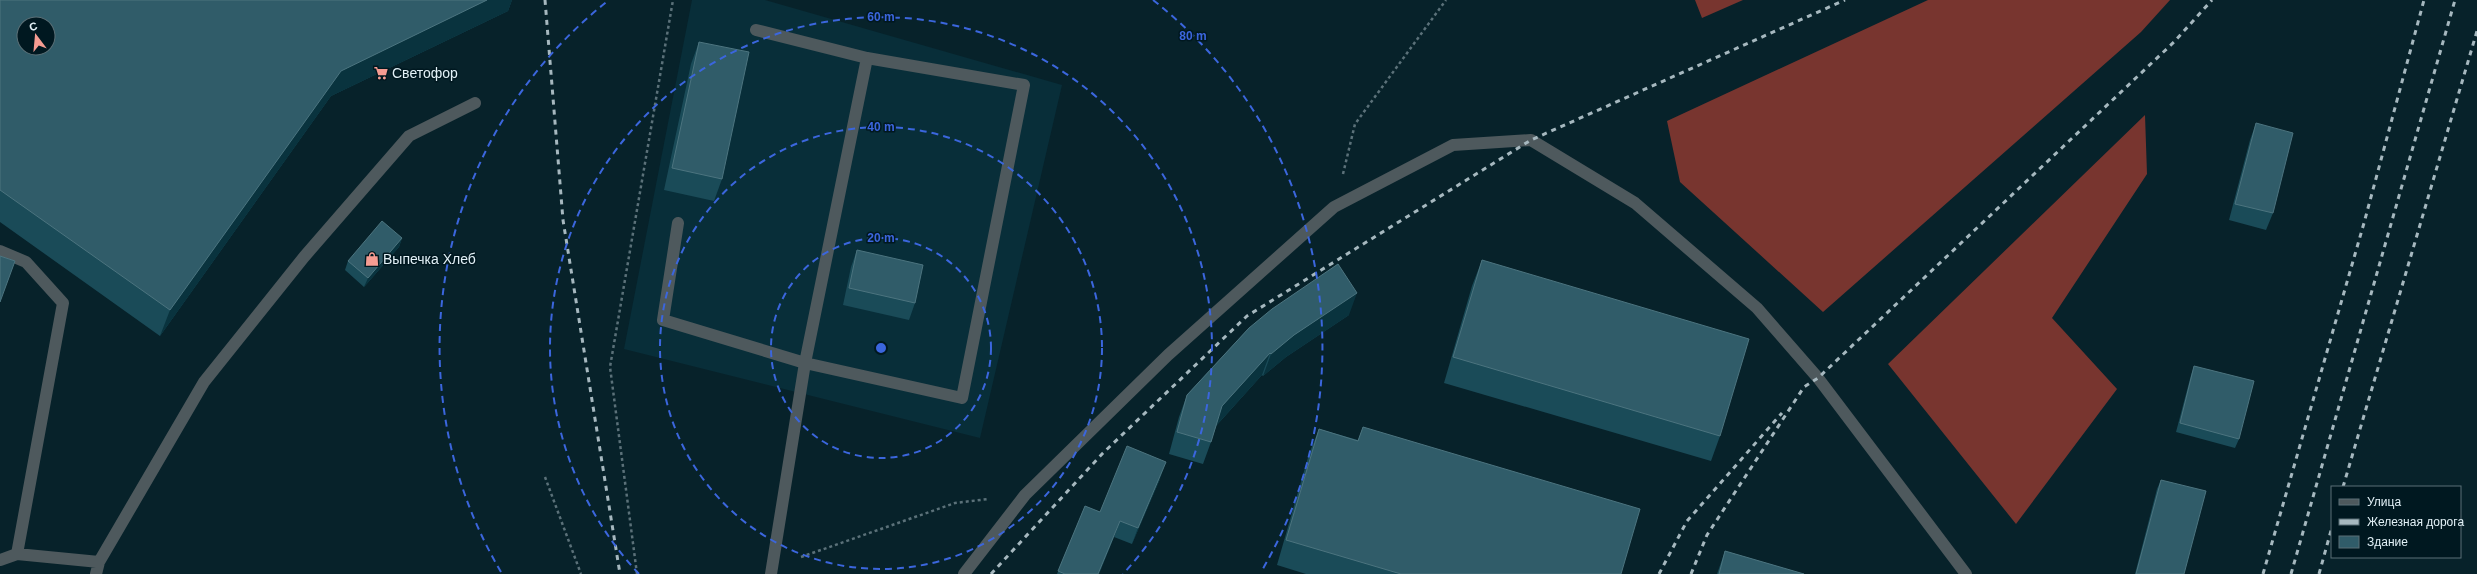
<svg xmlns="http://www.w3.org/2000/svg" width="2477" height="574" font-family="Helvetica,sans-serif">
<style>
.built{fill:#082e39}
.forest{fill:#78352f}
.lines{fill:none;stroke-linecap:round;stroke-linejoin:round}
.path{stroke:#5b7179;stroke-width:2.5;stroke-dasharray:3 3;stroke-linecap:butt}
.minor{stroke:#4e595d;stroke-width:12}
.rail{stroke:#a6b8bf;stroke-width:3;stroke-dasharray:5 5;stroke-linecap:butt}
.wall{fill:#1a4b58}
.shaded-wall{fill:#09333e}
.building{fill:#305c69;stroke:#4c747f;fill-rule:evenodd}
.ring{fill:none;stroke:#3b66dd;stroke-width:2;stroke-dasharray:7 5}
.labels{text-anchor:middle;stroke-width:3;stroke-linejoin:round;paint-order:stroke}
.poi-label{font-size:14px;fill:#e2f1f7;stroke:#001820;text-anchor:start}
.centre{fill:#3b66dd;stroke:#001820;stroke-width:2}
.ring-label{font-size:12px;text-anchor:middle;font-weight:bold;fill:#3b66dd;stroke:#001820;stroke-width:3;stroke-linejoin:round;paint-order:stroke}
</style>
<rect width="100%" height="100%" fill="#07222a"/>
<!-- built -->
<path class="built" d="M692,0H765L1062,85L980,438L624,349Z"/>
<!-- forest -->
<path class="forest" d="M1695,0H1743L1702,18Z
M1928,0H2170L2141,32L1823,312L1680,182L1667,121Z
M2145,115L2147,174L2052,318L2117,389L2016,524L1888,364Z"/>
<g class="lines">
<!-- path -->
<path class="path" d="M1343,174L1355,124L1446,0
M545,477L581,574
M801,557L955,503L988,499
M637,574L610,367L673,0"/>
<!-- minor -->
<path class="minor" d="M756,30L867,58
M867,58L1024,85L962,398L805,363Z
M678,223L663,320L805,363L771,574
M0,251L26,262L63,303L17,554L0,560
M17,554L99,562
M96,574L99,562L204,382L304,257L409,136L475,103
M964,574L1025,495L1168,355L1334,207L1453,145L1531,140L1635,203L1757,308L1818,378L1966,574"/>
<!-- rail -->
<path class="rail" d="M545,0L563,220L620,574
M2343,487L2477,31
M991,574L1103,453L1247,316L1531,140L1845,0
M1659,574L1687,521L1782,413
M1691,574L1707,535L1804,387L1818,378L2174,42L2212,0
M2263,574L2364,223L2424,0
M2291,574L2455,0
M2319,574L2332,527"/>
</g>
<!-- wall -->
<path class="wall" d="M0,0H512L508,11L331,96L160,336L0,222Z
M699,42L722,179L714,201L664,190L691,64Z
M2256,123L2273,213L2266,230L2229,220L2250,140Z
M402,238L399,247L364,287L345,270L348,261Z
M857,250L915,303L909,320L843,305L851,267Z
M1482,260L1720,436L1711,461L1444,383L1472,286Z
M1349,315L1286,357L1263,376L1262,375L1216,426L1211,442L1203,464L1169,454L1179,417L1187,395L1249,328Z
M2194,366L2239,439L2235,448L2176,432L2191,375Z
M1363,427L1621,574H1306L1277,565L1309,454L1319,429L1358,440Z
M1160,479L1132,544L1114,537L1099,574H1057L1085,506L1100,512Z
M2161,480L2184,574H2135L2157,489Z
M1725,551L1804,574H1717Z"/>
<!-- shaded-wall -->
<path class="shaded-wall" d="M487,0H512L508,11L331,96L160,336L170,310L341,71Z
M402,238L399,247L364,287L368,278Z
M1357,293L1349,315L1286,357L1263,376L1271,354L1294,335Z
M1270,353L1262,375L1214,428L1222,406Z
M1166,462L1160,479L1132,544L1138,528Z
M1120,521L1114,537L1099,574H1098Z"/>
<!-- building -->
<path class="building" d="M0,0H487L341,71L170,310L0,190ZM24,24H48V48H24Z
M699,42L749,52L722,179L672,168Z
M2256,123L2293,133L2273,213L2235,204Z
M382,221L402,238L368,278L348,261Z
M857,250L923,265L915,303L849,288Z
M0,256L15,261L0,302Z
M1482,260L1749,339L1720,436L1453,357Z
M1338,264L1357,293L1294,335L1271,354L1270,353L1222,406L1211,442L1177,432L1187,395L1249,328L1272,309Z
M2194,366L2254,381L2239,439L2180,423Z
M1363,427L1640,509L1621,574H1401L1286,540L1319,429L1358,441Z
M1127,446L1166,462L1138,528L1120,521L1098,574H1065L1058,571L1085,506L1100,512Z
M2161,480L2206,491L2184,574H2136Z
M1725,551L1804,574H1719Z"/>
<!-- distance rings -->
<g class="ring">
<circle cx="881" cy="348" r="110"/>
<circle cx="881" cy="348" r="221"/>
<path d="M639 574A331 331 0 1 1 1123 574"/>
<path d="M501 572A441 441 0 0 1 609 0M1153 0A441 441 0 0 1 1261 572"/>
</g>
<!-- icons -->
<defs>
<symbol id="supermarket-bare" viewBox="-9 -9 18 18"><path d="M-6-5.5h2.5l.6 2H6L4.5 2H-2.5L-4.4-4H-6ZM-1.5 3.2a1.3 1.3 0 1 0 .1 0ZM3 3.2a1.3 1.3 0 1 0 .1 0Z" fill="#f59c92" stroke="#001820" stroke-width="2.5" paint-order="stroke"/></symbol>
<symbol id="shop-bare" viewBox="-9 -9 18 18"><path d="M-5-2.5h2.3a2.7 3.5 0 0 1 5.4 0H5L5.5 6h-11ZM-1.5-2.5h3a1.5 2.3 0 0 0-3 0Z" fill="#f59c92" stroke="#001820" stroke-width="2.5" paint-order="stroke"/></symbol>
</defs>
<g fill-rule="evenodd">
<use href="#supermarket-bare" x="371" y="63" width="20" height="20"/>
<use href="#shop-bare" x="362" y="249" width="20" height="20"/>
</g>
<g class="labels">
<!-- poi labels -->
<g class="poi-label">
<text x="392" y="78">Светофор</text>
<text x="383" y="264">Выпечка Хлеб</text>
</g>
</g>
<circle cx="881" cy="348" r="6" class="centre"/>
<g class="ring-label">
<text x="881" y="21">60 m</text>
<text x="1193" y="40">80 m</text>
<text x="881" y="131">40 m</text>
<text x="881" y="242">20 m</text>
</g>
<!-- legend -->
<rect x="2331" y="486" width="130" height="72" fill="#001820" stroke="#5a6f76"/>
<rect x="2339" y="499" width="20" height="6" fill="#4e595d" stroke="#5a6f76"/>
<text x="2367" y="506" font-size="12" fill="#e2f1f7">Улица</text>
<rect x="2339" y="519" width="20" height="6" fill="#a6b8bf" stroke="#5a6f76"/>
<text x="2367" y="526" font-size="12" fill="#e2f1f7">Железная дорога</text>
<rect x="2339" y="536" width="20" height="12" fill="#305c69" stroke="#5a6f76"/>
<text x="2367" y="546" font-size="12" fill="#e2f1f7">Здание</text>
<!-- north arrow -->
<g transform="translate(36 36) rotate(344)"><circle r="19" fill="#001820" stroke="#5a6f76"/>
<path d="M0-3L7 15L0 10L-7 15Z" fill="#f59c92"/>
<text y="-6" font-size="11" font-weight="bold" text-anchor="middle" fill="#e2f1f7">С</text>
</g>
</svg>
